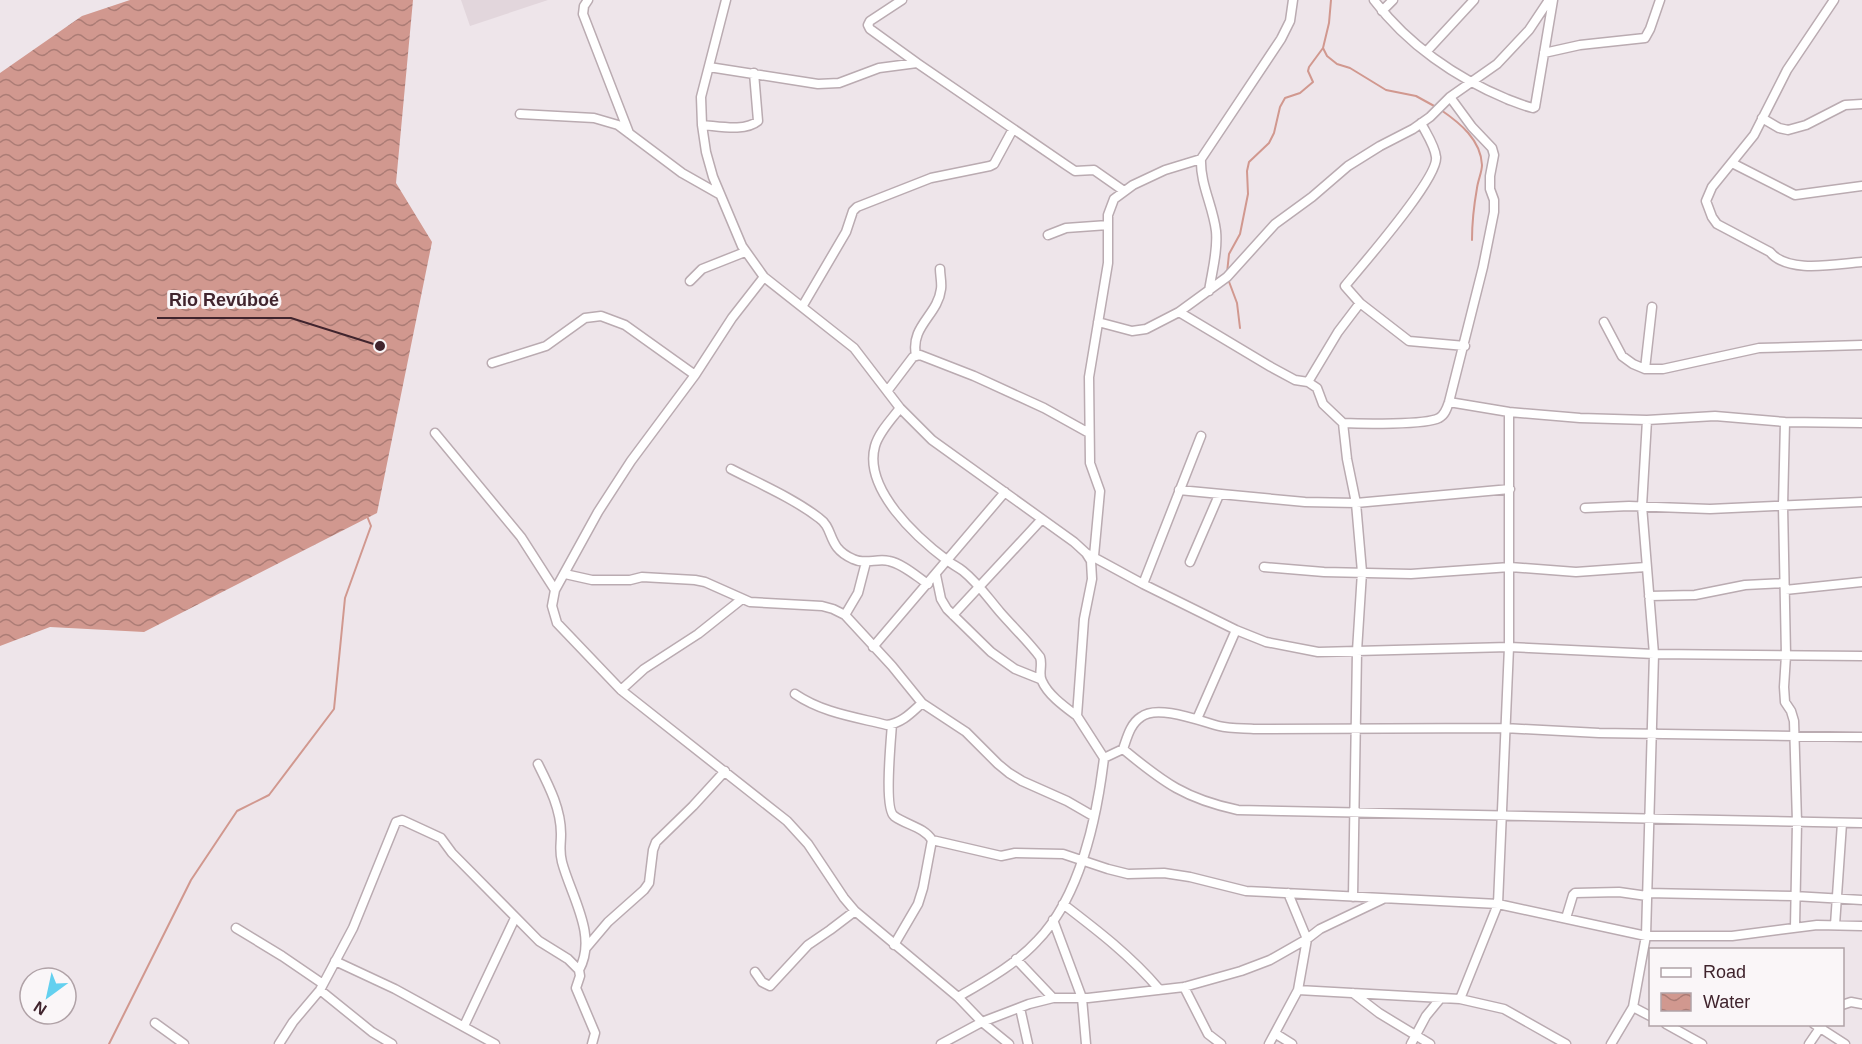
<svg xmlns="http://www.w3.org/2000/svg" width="1862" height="1044" font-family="Arial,sans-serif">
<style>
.built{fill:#e2d6dc}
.water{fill:url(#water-waves)}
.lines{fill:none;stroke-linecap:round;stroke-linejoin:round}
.stream{stroke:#d1988f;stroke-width:2}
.street-casing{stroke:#baabb1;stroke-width:11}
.street{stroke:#fff;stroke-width:8}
.leader{fill:none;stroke:#40242d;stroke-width:2}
.callout-dot{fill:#40242d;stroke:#faf6f8;stroke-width:2}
.callout-label{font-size:18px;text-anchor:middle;font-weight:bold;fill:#40242d;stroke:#faf6f8;stroke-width:6;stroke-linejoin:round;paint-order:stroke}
</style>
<defs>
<pattern id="water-waves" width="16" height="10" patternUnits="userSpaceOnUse" patternTransform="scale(1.5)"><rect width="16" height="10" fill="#d1988f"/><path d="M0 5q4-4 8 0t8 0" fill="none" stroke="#ab7c75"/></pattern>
</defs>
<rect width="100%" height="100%" fill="#eee5ea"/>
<!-- built -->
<path class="built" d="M461,0H548L470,26Z"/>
<!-- water -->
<path class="water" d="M130,0H413L396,183L432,242L377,513L144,632L50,627L0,646V73L82,16Z"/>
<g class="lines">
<!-- stream -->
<path class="stream" d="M1331,0L1329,23L1323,48L1327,56L1337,64L1350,68L1386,90L1416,96L1436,107
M1441,110C1460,123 1481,140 1482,165C1482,172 1478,180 1477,188C1474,205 1472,222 1472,240
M1227,273L1229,254L1240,234L1248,194L1247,171L1249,162L1269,143L1274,133L1280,107L1285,98L1300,93L1313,82L1308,71L1309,67L1323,48
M1228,279L1237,303L1240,328
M109,1044L191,880L237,811L269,795L334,709L345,598L371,526L367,516"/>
<defs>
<path id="street" d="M588,0L584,6L583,14L629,133
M726,0L701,97L702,125L706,152L713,177L742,246L764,277L854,348L900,408L932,440L1074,542L1086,553L1091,561L1092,579L1084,619L1077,716L1104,758C1097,817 1080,897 1037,941C1015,965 985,981 958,997
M902,0L870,21L868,25L870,29L917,63
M1374,0C1407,44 1456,78 1507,99C1515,102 1524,106 1533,108L1535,107L1553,0
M1834,0L1787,70L1754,135L1712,187L1706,201L1712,217L1717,224L1770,252C1788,274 1835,264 1862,262
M1382,11L1393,0
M1426,52L1474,0
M1544,53L1580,45L1645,38L1650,29L1660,0
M709,67L818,84L839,83L879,68L917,63L1066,165L1075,171L1094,170L1124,191
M520,114L594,118L618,125L682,173L719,194
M1762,118L1779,128L1788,130L1806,125L1845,105L1862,104
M702,125C718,126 745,132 758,121L754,73
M1201,159C1200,184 1213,206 1216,231C1218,251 1212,271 1209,291
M1732,163L1795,195L1862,186
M1048,235L1066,228L1108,225
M764,277L732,318L695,375L631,461L598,512L555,590L552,606L557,623L621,690L787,821L808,844L844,898L855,911L958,997L982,1022L1009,1044
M690,281L702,269L745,252
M1360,303L1345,286C1361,266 1439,178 1436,157C1435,146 1426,133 1421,123
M802,307L846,232L853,211L857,207L931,178L990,166L994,164L1013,129
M1098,322L1132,331L1146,329L1179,312
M1604,322L1622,356L1633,364L1645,369H1663L1759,348L1862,345
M916,355C910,326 938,315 941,289C942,283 940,275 940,269
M492,363L546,346L585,318L601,316L625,325L695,375
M1645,369L1652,307
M1308,382L1338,332L1360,303L1409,341L1465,346
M888,390L913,357L920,355L974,376L1044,408L1089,433
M1449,402L1509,412L1580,418L1647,420L1715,416L1785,422L1862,423
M900,408C891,420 879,432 875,446C863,489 917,538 948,561C953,565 958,567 963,571C978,583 988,598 1000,612C1013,627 1028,641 1040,657C1043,665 1038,674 1042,681C1048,695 1065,707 1077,716
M1785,422L1783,506L1786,655L1784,687L1785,702L1791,711L1794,721L1797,822L1795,927
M1343,423C1361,424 1426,425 1439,418C1445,415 1447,408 1449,402L1483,267L1494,212V200L1490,189V176L1494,155L1492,148L1472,127L1450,97
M435,433L521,537L555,590
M731,469C760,484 793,498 819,518C835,529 826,547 853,559C865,565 877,558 889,561C903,564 916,576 928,584
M1179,490L1305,502L1356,503L1510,489
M1585,508L1629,506L1710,509L1862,502
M1086,553L1143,584L1236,630L1266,642L1318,652L1509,647L1654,654L1862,656
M1094,556L1100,491L1090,463L1089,377L1108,263V215L1114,199L1133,185L1165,170L1201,159L1281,39L1290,21L1293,0
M1190,562L1219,495
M1264,567L1324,572L1411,574L1510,567L1576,572L1646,567
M565,574L592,580H630L642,577L695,580L705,582L750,602L822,606L833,609L845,615L892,666L922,703L966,732L998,764L1009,773L1022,781L1067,801L1093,816
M936,575L941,599L947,609L991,652L1015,669L1040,679
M1143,584L1201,436
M1785,590L1862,582
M1649,596L1695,595L1745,585L1784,583
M845,615L858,593L866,562
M953,615L1042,519
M873,647L1005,492
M621,690L644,669L698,634L742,599
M795,694C823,713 855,717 887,725C902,723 911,713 922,703
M1197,719L1236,630
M892,724C891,739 884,808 894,816C906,825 924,827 932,840L923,888L918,904L894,945
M1123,749C1127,738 1130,724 1141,717C1157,704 1200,721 1219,726C1231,729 1244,728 1256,729L1504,728L1599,733L1862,737
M1104,758L1123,749C1164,783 1186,799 1238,810L1862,823
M538,764C549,786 561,809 561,834C561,846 559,850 562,862C571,896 598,936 579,970
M932,840L1001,856L1015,853L1063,854L1108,869L1128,874L1164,873L1190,877L1246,891L1498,904L1646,936H1732L1817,925L1862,926
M1647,893L1794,896L1862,900
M1353,897L1357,651L1362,572L1356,503L1347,459L1343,423L1323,404L1317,388L1308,382L1295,380L1271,367L1179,312L1227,277L1275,224L1312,197L1348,166L1380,146L1413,129L1430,117L1450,97L1497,64L1529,30L1549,0
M1063,904C1097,930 1131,956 1159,989
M1566,918L1573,895L1575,893L1619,892L1647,896
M1053,920L1082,998L1086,1044
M1835,925L1842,823
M236,928L282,956L323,984
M586,948L608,922L644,890L649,883L653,850L656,842L693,806L725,771
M1016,959L1053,998
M335,961L395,989L495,1044
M755,972L762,982L770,986L808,945L830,930L855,911
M1184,987L1208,1034L1221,1044
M320,990L372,1032L392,1044
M1298,990L1460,999L1504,1009L1566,1044
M1353,993L1379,1013L1430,1044
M1460,999L1498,904L1509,647V412
M1842,1005L1851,1002L1862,1004
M1633,1007L1650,1016
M1020,1008L1028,1044
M155,1023L184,1044
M1666,1024L1702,1044
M1814,1024L1845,1044
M464,1026L515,918
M1276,1034L1292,1044
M279,1044L293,1022L320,990L353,928L396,822L402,820L441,838L452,853L539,941L568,959L579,970L580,976L576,988L595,1033L592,1044
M941,1044L982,1022L1029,1004L1053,998H1088L1184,987L1241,971L1270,960L1307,939L1320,929L1383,899
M1269,1044L1298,990L1307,939L1288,893
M1411,1044L1426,1016L1440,999
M1611,1044L1633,1007L1646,936L1654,654L1642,506L1647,420
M1809,1044L1822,1025"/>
</defs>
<!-- street casing -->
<use href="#street" class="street-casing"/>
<!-- street -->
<use href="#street" class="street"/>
</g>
<!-- callouts -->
<path class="leader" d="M380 346L291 318H157"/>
<circle class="callout-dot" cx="380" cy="346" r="6"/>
<g class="callout-label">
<text x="224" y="306">Rio Revúboé</text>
</g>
<!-- legend -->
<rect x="1649" y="948" width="195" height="78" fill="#faf6f8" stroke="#b0a2a7" stroke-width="1.5"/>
<rect x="1661" y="968" width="30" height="9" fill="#ffffff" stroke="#b0a2a7" stroke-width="1.5"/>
<text x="1703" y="978" font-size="18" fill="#40242d">Road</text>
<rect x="1661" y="993" width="30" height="18" fill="url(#water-waves)" stroke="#b0a2a7" stroke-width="1.5"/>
<text x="1703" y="1008" font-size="18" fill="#40242d">Water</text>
<!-- north arrow -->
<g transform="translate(48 996) rotate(213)"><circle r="28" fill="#faf6f8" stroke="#b0a2a7" stroke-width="1.5"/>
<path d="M0-4.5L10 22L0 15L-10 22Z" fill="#63d0ef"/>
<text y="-9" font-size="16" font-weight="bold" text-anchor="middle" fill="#40242d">N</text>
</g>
</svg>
